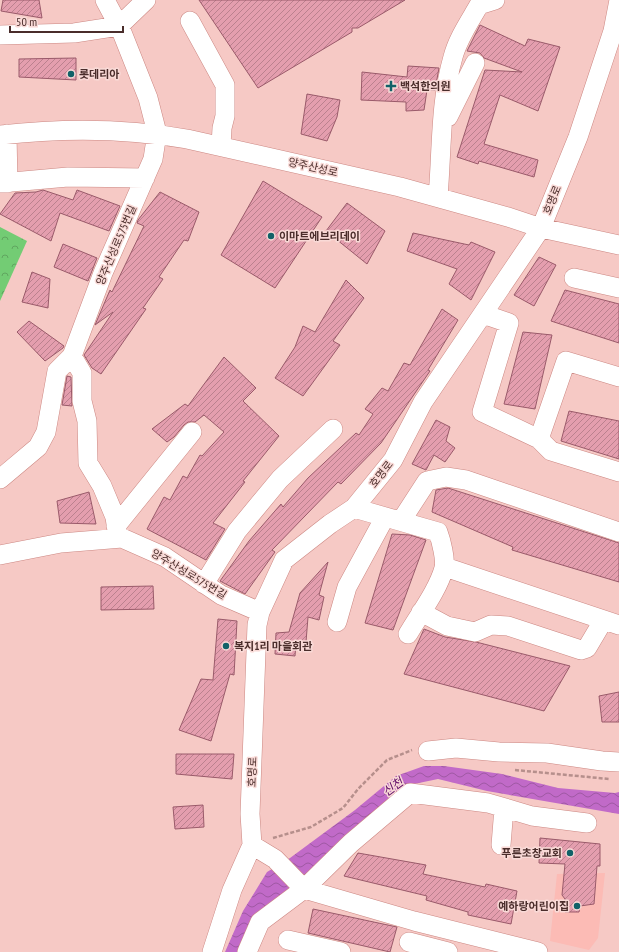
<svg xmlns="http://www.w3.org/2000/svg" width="619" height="952" font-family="'PT Sans Narrow','Noto Sans KR',sans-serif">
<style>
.built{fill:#fcbbb5}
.forest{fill:url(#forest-crowns)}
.water{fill:url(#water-waves)}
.building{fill:url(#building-hatch);stroke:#9a5a6a}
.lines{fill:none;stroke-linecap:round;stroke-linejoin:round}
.minor-casing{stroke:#cc8782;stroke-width:20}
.path{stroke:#b68f8c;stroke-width:2.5;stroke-dasharray:4 2;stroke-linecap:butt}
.minor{stroke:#fff;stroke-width:19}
.poi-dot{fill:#116168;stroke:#f9dad7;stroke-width:1.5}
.labels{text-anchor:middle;stroke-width:3;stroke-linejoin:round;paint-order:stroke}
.poi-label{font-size:11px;font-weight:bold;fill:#4a2d2b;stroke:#f9dad7;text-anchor:start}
.street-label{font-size:11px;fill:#4a2d2b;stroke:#f9dad7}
.water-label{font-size:12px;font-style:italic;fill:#5e0966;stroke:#f9dad7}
</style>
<defs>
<pattern id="forest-crowns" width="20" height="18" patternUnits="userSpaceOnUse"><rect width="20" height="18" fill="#73cc74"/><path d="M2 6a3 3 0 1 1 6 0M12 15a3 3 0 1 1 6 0" fill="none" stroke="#60a65f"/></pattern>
<pattern id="water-waves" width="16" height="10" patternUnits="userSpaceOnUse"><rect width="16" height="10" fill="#c16ac8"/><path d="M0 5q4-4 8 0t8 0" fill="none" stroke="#9f58a3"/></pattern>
<pattern id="building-hatch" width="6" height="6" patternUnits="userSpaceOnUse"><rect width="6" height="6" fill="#e49eae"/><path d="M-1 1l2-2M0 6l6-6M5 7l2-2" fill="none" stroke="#bb818e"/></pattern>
</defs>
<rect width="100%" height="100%" fill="#f6c9c5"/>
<!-- built -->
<path class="built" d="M605,873L598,938L589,950L550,941L557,874Z"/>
<!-- forest -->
<path class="forest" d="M0,227L27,241L0,301Z"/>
<!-- water -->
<path class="water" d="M424,766H444L502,774L558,788L615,793L619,792V814L487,791L438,779L414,784L358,825L243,952H225L243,911L267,872L290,858L355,810L396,776Z"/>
<!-- building -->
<path class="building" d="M3,0H39L42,18L1,11Z
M199,0H405L358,28H352V32L258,88Z
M480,25L525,46L528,39L560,47L538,111L500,95L484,144L538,160L534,177L479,161L478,164L457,157L485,70L522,72L484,58L480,53L467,51Z
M76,58V80L19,77V59Z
M408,66L439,68L435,90H427L424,110L406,111V102L361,100L362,72L407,77Z
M307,94L340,100L337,117L327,141L301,134Z
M263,181L322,217L275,288L221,255Z
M43,190L73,200L77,190L120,206L109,231L60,213L51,241L0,214L15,193L36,192Z
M160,192L199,212L188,241L184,240L159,277L163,279L143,308L146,309L101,374L92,368L84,355L113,312L95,325L110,290L112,292L144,226L137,223L138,220Z
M347,203L385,231L367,264L326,231Z
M413,233L469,245L471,242L495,252L471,300L449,284L457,269L407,251Z
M63,244L97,258L88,281L54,267Z
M539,257L556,265L534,306L514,295Z
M32,272L50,279L48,308L22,302Z
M346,280L364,298L333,341L340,345L303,396L275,378L295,347L303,326L315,332Z
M565,290L619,304V343L551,321Z
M442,309L458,320L428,370L430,371L381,443L341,484L338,482L272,550L275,552L245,594L220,581L249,541L281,504L283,507L308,478L356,433L359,435L373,414L365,409L382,388L388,391L404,363L410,365Z
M29,321L64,346L63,348L45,361L17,332Z
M523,332L552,335L535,409L504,404Z
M224,357L256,388L243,401L279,436L243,481L245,482L213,523L225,529L206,560L147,529L164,497L170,500L183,476L187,478L200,455L202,456L224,432L204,415L195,422H188L184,425L174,437L167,442L152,429L185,404L188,406Z
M67,376L71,377L72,406L62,405Z
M569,411L619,421V459L561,441Z
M436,420L450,427L446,441L455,448L445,462L434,455L426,470L412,464Z
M448,488L619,543V582L512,550L513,547L432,512L436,490Z
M89,492L96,524L60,523L57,501Z
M392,534L410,535L426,540L393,630L365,623Z
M328,562L319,595L324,597L319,620L308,617L306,642L296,643L295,656L275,654L276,633L289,632L300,593Z
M153,586L154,609L101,610V587Z
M218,619L237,621L234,675L230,674L211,741L179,730L201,679L213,680Z
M424,629L445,637L476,642L570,666L544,711L404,674Z
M619,692V722H602L599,696Z
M176,754H234L232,779L176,774Z
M203,805L204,827L175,829L173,807Z
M540,838L600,844V866H597L594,904L580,906L579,912H565V899L562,895L565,864L539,863Z
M358,853L426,865L423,874L485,887L486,884L517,891L511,924L468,915V912L426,900L427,896L344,876Z
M313,909L397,927L390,952L308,933Z"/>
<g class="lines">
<defs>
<path id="minor" d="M190,21L225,85V116L222,128L221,146
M0,35L74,33L119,26L146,0
M448,117L475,63
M7,134L8,183
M0,135C62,128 125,128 187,139L400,187L508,217L541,228L619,245
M0,183L68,177L145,178
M438,197C442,150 440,102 453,57C458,38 470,21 479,5L495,0
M574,278L619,288
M483,314L509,323L482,412L539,439L566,361L619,377
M72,356L82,373V401L87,421L88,463L102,486L115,517L118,538
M539,439L551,451L619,472
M0,479L38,447L46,432L57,371L72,356L103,273L153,159L157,133L148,98L121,30L105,0
M354,508L438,532C441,540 446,560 444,568C438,590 419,615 408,634
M401,521L427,481L446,477L466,480L619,532
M116,526L192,432
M0,555L61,543L122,538L165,557L221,595L260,612
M445,567L619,625
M204,584L237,531L280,479L333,429
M421,612L447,626L475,632L491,625L508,626L581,650L587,648L603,621
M337,622L347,587L385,517
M428,751L456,748L499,752L547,753L602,761L619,762
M252,845L275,859L304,889L414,921L538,952
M501,845L504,808
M288,940L341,952
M409,942L448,952
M212,952L232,890L252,845L250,814L257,625L260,612L284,560L330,524L354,508L393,460L423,402L541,228L578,137L613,31L619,0
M247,952L260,922L304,889L351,843L410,793L488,803L532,816L587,823"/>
</defs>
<!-- minor casing -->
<use href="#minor" class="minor-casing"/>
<!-- path -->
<path class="path" d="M515,770L609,779
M273,838L311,827L343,808L358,789L387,760L412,750"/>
<!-- minor -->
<use href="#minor" class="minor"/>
</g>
<!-- markers -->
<g class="poi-dot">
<circle cx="71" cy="74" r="4"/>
<path d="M389 80h4v4h4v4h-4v4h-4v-4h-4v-4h4z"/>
<circle cx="271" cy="236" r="4"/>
<circle cx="226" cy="646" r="4"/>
<circle cx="570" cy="853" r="4"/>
<circle cx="577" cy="906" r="4"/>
</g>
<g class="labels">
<!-- poi labels -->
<g class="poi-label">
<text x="79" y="78">롯데리아</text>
<text x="400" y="90">백석한의원</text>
<text x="279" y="240">이마트에브리데이</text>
<text x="234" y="650">복지1리 마을회관</text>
<text x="562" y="857" text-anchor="end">푸른초창교회</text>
<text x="569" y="910" text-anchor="end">예하랑어린이집</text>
</g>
<!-- street labels -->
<g class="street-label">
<text transform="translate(313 167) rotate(13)" y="4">양주산성로</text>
<text transform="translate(552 200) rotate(-68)" y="4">호명로</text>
<text transform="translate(116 245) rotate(-67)" y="4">양주산성로575번길</text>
<text transform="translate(381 474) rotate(-52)" y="4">호명로</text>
<text transform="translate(189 574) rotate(31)" y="4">양주산성로575번길</text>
<text transform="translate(252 772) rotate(-88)" y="4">호명로</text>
</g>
<!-- water labels -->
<g class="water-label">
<text transform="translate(393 787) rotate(-36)" y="4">신천</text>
</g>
</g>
<!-- scale -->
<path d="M10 26v6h113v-6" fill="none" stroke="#4a2d2b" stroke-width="2"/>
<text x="16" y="26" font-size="12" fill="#4a2d2b" stroke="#f9dad7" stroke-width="3" paint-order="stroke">50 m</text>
</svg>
